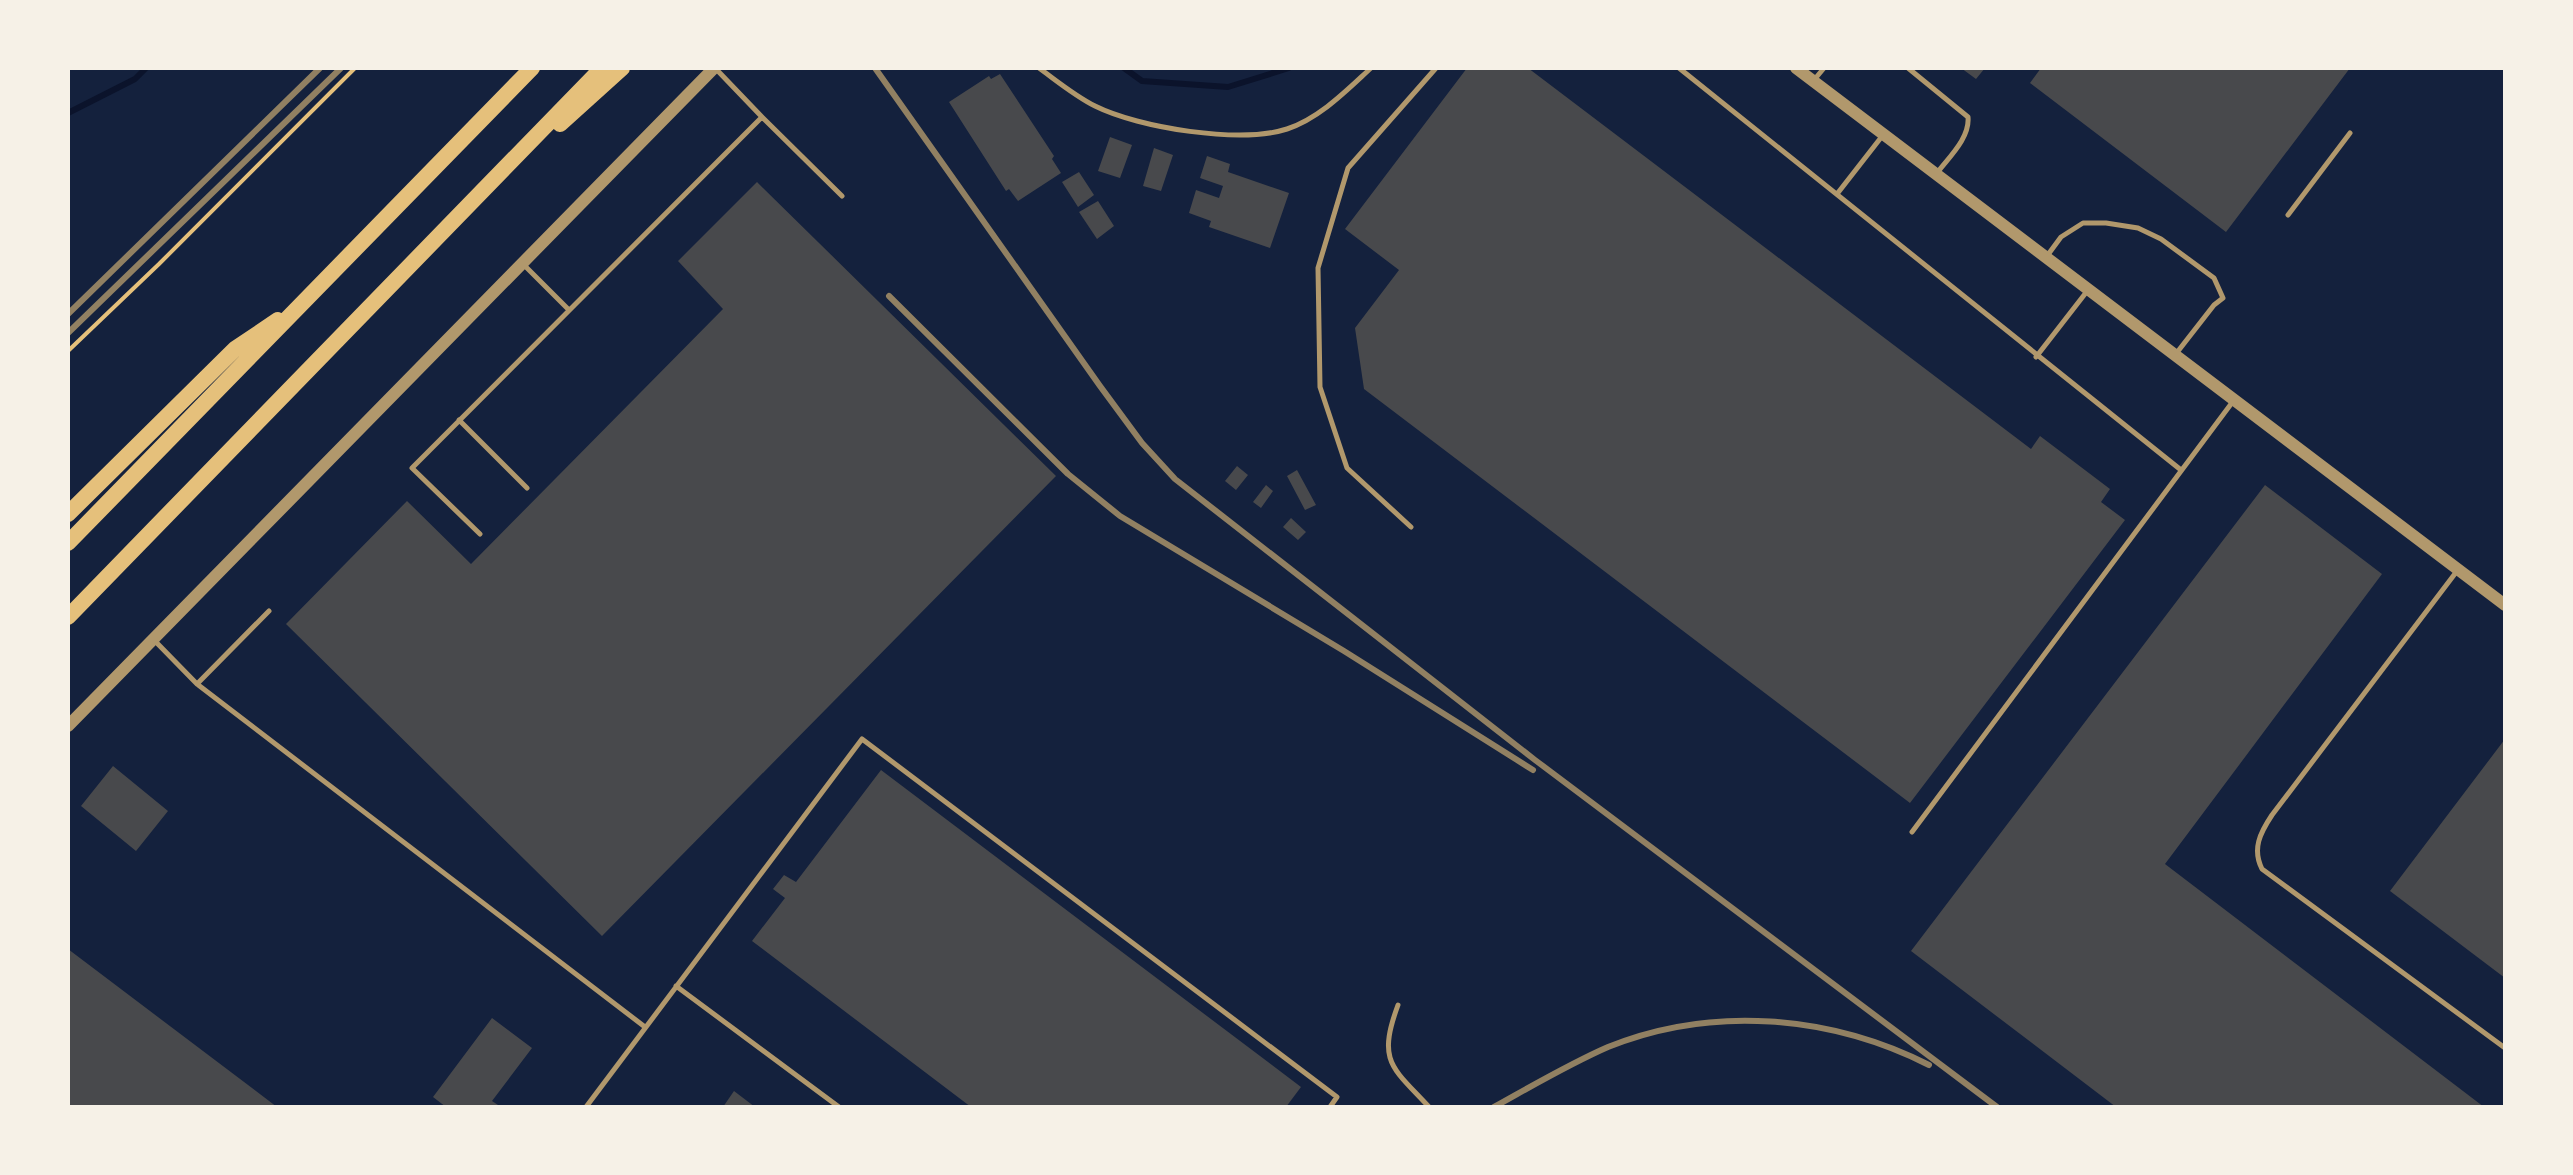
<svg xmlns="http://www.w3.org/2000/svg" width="2573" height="1175" font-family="Spectral,serif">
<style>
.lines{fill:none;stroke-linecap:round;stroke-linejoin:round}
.stream{stroke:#0b132b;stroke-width:6}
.building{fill:#48494c}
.path{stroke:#e5c07b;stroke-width:4}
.service{stroke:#b1986c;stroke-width:5}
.tertiary{stroke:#b1986c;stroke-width:12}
.motorway{stroke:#e5c07b;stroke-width:16}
.rail{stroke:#918062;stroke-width:6}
</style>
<rect width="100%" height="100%" fill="#14213d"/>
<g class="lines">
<!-- stream -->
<path class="stream" d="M1124,68L1142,81L1228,87L1289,68
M68,113L135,79L146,68"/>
</g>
<!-- building -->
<path class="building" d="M1467,68H1528L2031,449L2040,436L2110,489L2101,502L2125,520L1910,803L1364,389L1355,328L1399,270L1345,229Z
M1961,68H1985L1976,79Z
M2041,68H2350L2226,232L2030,83Z
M1000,74L1054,156L1052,159L1061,173L1018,201L1009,189L1006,191L949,102L989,76L991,79Z
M1110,137L1132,145L1120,178L1098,171Z
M1154,148L1173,155L1161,191L1143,186Z
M1207,156L1230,164L1228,172L1289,193L1270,248L1209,227L1211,221L1189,213L1196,190L1219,198L1223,186L1200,178Z
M1079,172L1094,195L1078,207L1062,182Z
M757,182L1056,476L602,936L286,624L407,501L471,564L723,309L678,261Z
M1098,201L1114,226L1097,239L1079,212Z
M1237,466L1248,475L1236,490L1225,481Z
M1297,470L1316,505L1305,510L1287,476Z
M1266,485L1273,491L1261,508L1253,502Z
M2265,485L2382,574L2165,864L2484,1107H2116L1911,951Z
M1291,518L1306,532L1298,540L1283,527Z
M2505,739V978L2390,891Z
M113,766L168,811L136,851L81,806Z
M881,770L1301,1087L1286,1107H971L752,941L785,898L773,889L784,875L796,882Z
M68,949L277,1107H68Z
M492,1018L532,1048L492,1101L498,1105L497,1107H446L433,1097Z
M734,1091L755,1107H723Z"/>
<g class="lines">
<!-- path -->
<path class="path" d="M68,351L159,264L355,68"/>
<!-- service -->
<path class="service" d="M1039,68C1057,81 1075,96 1095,106C1139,128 1240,144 1287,129C1320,118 1347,90 1371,68
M1679,68L2181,470
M1908,68L1968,117C1970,138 1949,157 1937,173
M1814,80L1824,68
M762,117L842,196
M1837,194L1883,135
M2288,215L2350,133
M2047,256L2061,237L2083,223H2106L2138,228L2161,239L2214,278L2223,298L2214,305L2175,355
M522,263L569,310
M2036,357L2088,290
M459,420L527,488
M1411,527L1347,468L1320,387L1318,268L1348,168L1436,68
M480,534L412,468L762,117L716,69
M2457,571L2272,815C2260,833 2252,849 2262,869L2505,1048
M154,640L197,684L645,1027
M197,684L269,611
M1912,832L2234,400
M676,986L839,1107
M1398,1005C1377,1062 1392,1067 1429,1107
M586,1107L862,739L1337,1097L1330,1107"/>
<!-- tertiary -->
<path class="tertiary" d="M1796,68L2505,605
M68,726L714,68"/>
<!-- motorway -->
<path class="motorway" d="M560,124L622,68
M68,514L235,349L278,320
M68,543L532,68
M68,617L602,68"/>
<!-- rail -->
<path class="rail" d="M875,68L1100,386L1142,443L1175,479L1535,760L1997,1107
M889,296L1068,474L1120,516L1344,651L1533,770
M68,314L320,68
M68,333L341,68
M1494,1107C1532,1086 1569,1064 1608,1047C1712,1005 1830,1015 1929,1065"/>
</g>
<!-- border -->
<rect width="2573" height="1175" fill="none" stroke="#f6f1e7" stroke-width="140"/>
</svg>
